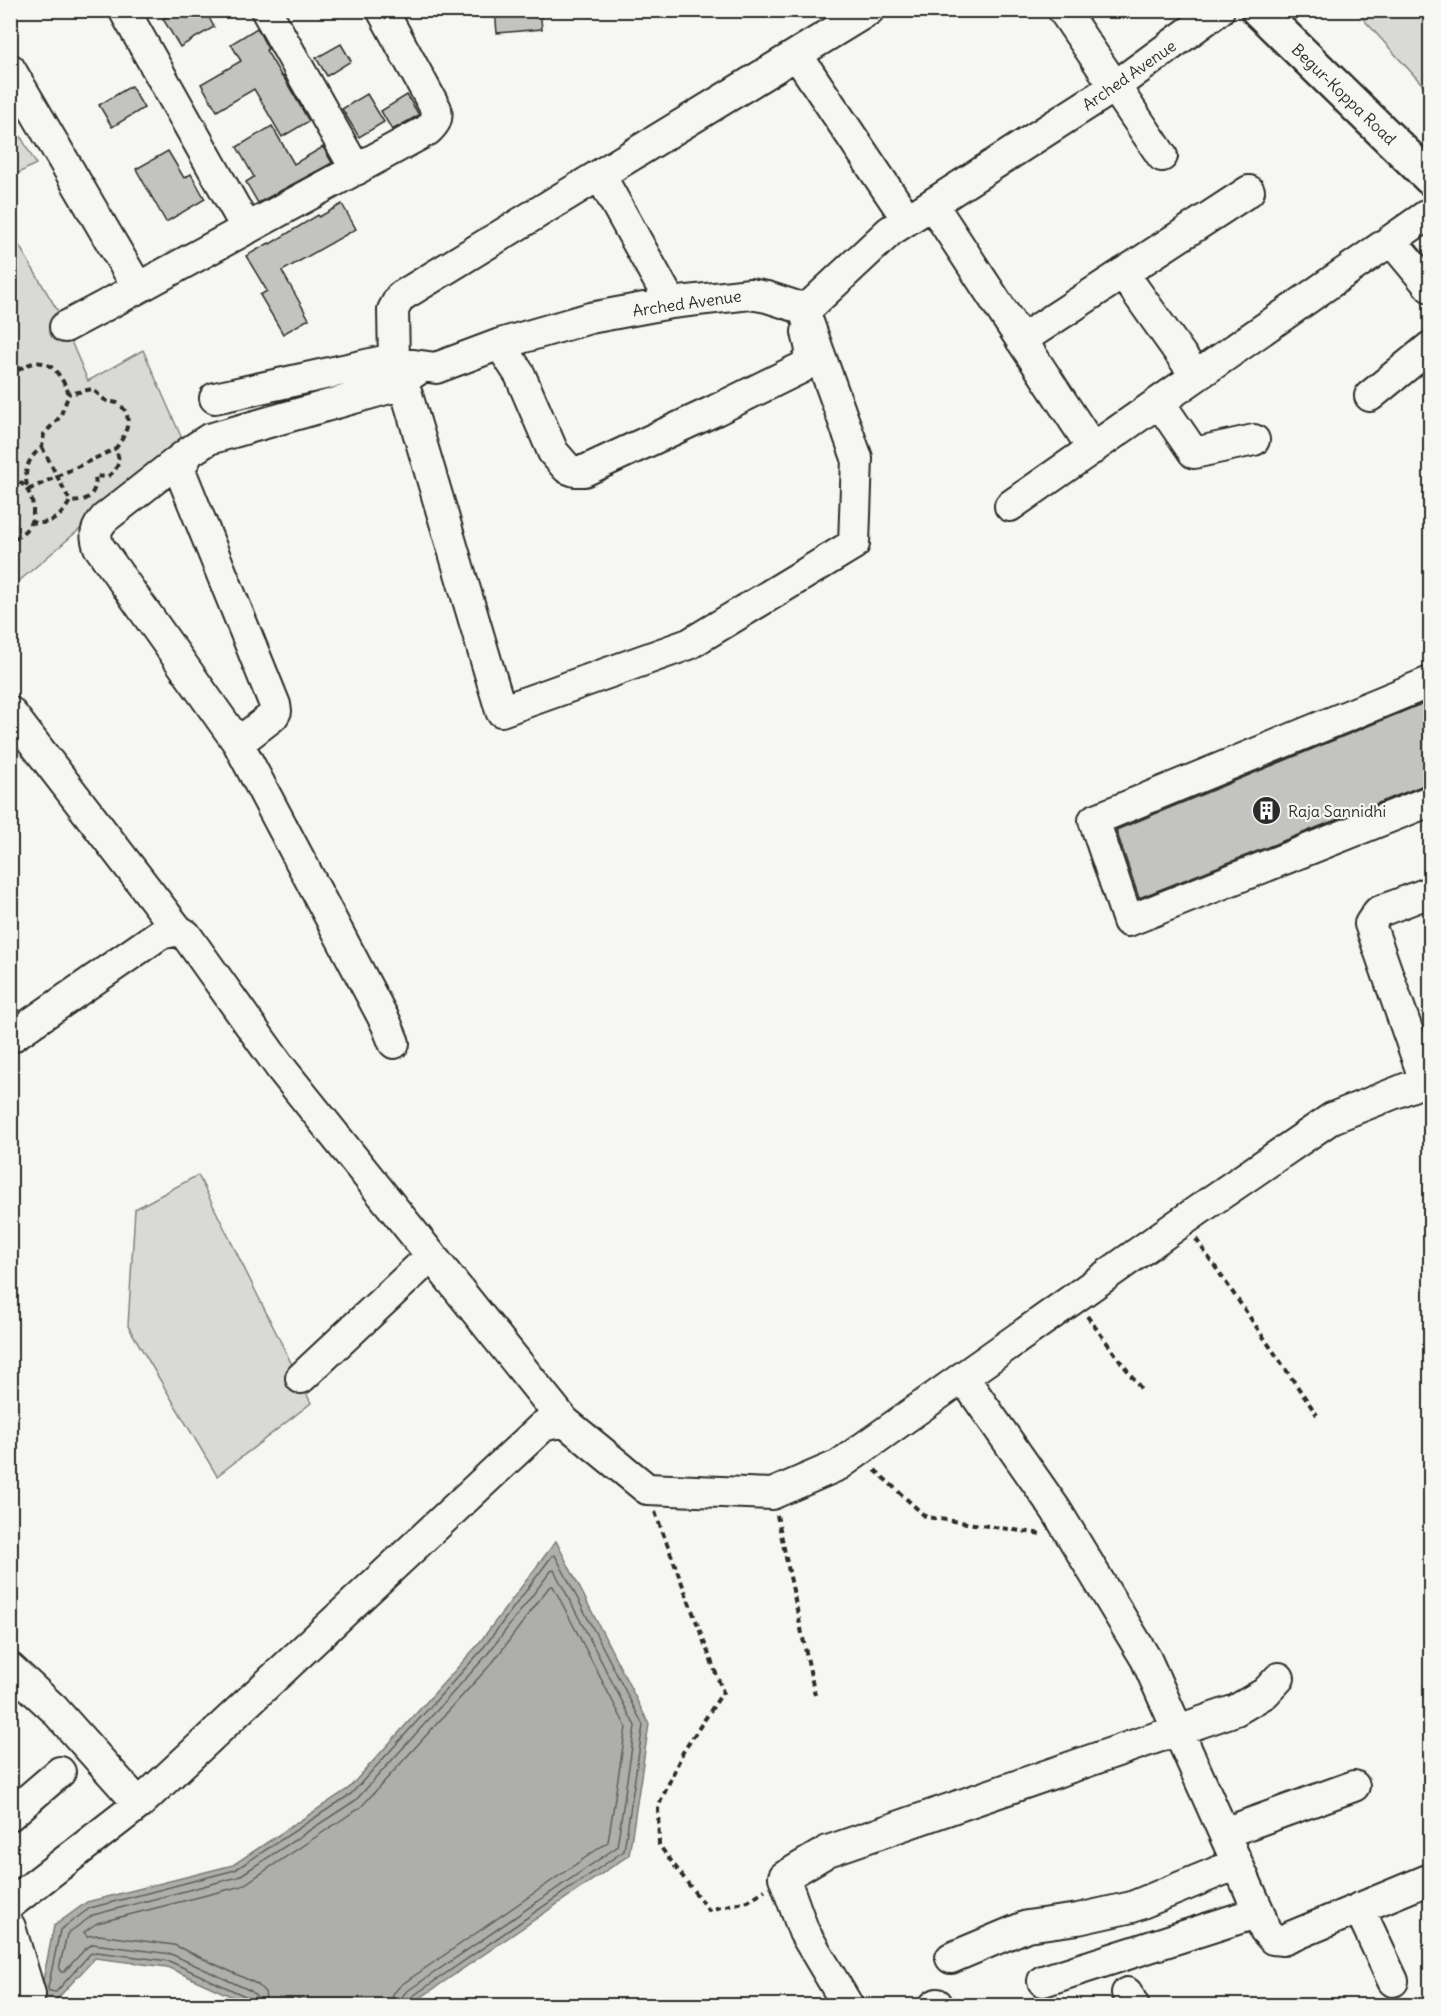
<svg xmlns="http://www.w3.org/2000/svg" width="1441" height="2016" font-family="Delius,sans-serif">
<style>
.green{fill:#d9d9d5;stroke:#828280;stroke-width:1.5}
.water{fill:#aeaeab;stroke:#7a7a78;stroke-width:1.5}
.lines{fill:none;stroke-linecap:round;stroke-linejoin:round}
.shore{stroke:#5f5f5e;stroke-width:1.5}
.building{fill:#c3c3c0;stroke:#2b2b2b;stroke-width:1.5}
.minor-casing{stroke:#2b2b2b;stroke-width:34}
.major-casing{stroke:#2b2b2b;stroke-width:38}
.path{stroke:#2b2b2b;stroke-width:4;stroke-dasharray:6 4.5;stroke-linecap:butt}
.minor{stroke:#f6f6f2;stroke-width:30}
.major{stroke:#f6f6f2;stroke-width:33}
.labels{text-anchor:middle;stroke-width:4.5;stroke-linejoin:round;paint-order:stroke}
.street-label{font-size:16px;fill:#2b2b2b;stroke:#f6f6f2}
.poi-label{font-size:16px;fill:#2b2b2b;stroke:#f6f6f2;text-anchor:start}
</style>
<rect width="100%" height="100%" fill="#f6f6f2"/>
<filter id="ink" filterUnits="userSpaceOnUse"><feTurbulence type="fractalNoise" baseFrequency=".0167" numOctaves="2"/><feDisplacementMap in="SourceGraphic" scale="12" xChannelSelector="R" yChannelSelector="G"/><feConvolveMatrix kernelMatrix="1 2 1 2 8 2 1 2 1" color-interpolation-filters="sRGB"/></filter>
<g filter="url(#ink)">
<!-- green -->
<path class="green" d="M1356,11H1430V93Z
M10,117L36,164L11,177H10Z
M10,230L59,313L88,381L143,350L183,441L11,588Z
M198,1175L311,1403L217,1476L128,1326L135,1209Z"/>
<!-- water -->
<path class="water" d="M556,1541L649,1724L629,1855L410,2005H250L167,1967L95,1958L57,1999L40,1995L54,1926L87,1902L233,1865L348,1789L476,1647Z"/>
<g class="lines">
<!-- shore -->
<path class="shore" d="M251,2006L247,1997L169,1961L96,1952L90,1954L56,1992L49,1991L48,1988L60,1930L90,1908L235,1870L351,1794L481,1651L552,1556L555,1555L643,1725L624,1851L410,1998L407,2006
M258,2006L257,1997L251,1991L171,1954L93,1944L85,1949L64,1972H61L59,1969L67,1934L93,1915L238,1877L356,1800L486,1656L551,1571L554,1570L635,1726L617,1847L406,1992L401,1998L400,2006
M267,2006L265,1992L257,1984L174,1945L99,1935L87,1936L84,1932L97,1923L242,1886L361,1807L493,1662L549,1587L553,1586L626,1727L608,1842L401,1985L393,1994L391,2006"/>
</g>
<!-- building -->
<path class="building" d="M177,10H205L214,27L180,47L163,19Z
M495,10H540L542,29L497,33Z
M257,28L268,49L266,50L282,77L283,76L309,121L282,137L254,89L217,111L201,84L241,61L231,44Z
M341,44L351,61L327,76L316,58Z
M131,86L144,108L112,127L99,105Z
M367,94L384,122L359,137L342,109Z
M407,95L419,115L392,130L381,111Z
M272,126L294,164L323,147L332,163L258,203L246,182L254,177L237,147Z
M168,151L184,178L191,174L205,199L166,222L136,169Z
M342,204L356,229L282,271L309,319L283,334L260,295L267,291L246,256L269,243L270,244L318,215L319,217Z
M1431,700V784L1424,785L1139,898L1116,830Z"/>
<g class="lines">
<defs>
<path id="minor" d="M124,10L247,229
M266,10L356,170
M1063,10L1162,156
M797,55L907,219
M10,69L138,288L428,130C435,123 438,119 436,109L382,10
M600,175L671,303
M932,204L1093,449
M1391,240L1430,287
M1123,273L1196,376
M65,327L138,288
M1021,340L1249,191
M500,344L520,375L553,452L567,468L575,471H584L716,410L801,368C816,356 810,348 807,332
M394,362L393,310L400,297L869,10
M403,381L501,711L689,644L854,544L857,458L803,308
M1370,396L1430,347
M215,398L384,361L436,368L500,344L590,318L671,303L750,294L767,297L798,307L811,305L890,231L1114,87L1219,10
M1159,402L1194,453L1254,440
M189,452L181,466V473L275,705L276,711L273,716L238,743
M1010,506L1430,213
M1430,682L1094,820L1128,921L1430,801
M10,712L178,930
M10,1038L160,934L178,930L186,935L280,1067L564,1421
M394,1043L386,1023L238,743L99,547C94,534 96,528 105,518L189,452L209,439L393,387L419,369
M1425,1081L1370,924L1378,912L1430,892
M963,1377L1056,1510L1146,1659L1259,1912L1265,1930L1273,1939L1283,1940L1430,1879
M301,1378L431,1256
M10,1668L54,1709L139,1804
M10,1815L60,1772
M1224,1833L1354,1786
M10,1904L139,1804L543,1426L564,1421L647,1489L772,1494L839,1465L1204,1206L1332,1118L1430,1079
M1359,1908L1393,1981
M10,1927L30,1994L27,2006
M951,1958L1027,1926L1078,1919L1132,1907L1237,1864
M1043,1981L1259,1912
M1127,1993L1134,2006
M848,2006L804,1932L784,1877L828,1851L1236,1710L1265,1693L1279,1678
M934,2006L937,2004"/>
<path id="major" d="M1258,10L1430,178"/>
</defs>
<!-- minor casing -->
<use href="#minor" class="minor-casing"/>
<!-- major casing -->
<use href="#major" class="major-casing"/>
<!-- path -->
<path class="path" d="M10,377C38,351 56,362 69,394L60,417L44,434L42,447C27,459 23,472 28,490L115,449
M42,447L70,501
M10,477C30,483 39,508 29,526C25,532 16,538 10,543
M30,522C49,526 61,518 70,501C86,504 98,493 95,476L107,477C118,470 122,460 115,449C126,436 136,414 117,403C114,402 110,402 107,401C102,399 97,392 92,389L69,394
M1196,1239L1317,1415
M1087,1316L1142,1390
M875,1470L926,1517L1042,1534
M655,1512L723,1692L683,1752L658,1807L659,1845L708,1910L748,1901L765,1890
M777,1515L815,1695"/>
<!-- minor -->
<use href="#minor" class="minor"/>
<!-- major -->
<use href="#major" class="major"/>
</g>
</g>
<!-- icons -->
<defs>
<symbol id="building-disc" viewBox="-11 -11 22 22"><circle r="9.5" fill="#2b2b2b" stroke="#f6f6f2"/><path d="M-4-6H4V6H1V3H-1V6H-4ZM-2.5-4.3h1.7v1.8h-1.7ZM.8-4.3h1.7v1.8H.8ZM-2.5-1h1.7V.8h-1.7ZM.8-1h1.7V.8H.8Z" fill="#fff"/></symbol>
</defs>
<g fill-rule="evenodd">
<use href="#building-disc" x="1250" y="794" width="33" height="33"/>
</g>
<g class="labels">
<!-- street labels -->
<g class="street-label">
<text transform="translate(1129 75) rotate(-35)" y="6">Arched Avenue</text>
<text transform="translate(1344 94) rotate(44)" y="6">Begur-Koppa Road</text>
<text transform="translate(687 303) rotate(-8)" y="6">Arched Avenue</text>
</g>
<!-- poi labels -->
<g class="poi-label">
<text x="1288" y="817">Raja Sannidhi</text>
</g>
</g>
<!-- margin -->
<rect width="1441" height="2016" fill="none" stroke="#f6f6f2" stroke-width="36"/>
<rect x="18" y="18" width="1405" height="1980" fill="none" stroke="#2b2b2b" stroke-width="2" filter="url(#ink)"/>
</svg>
